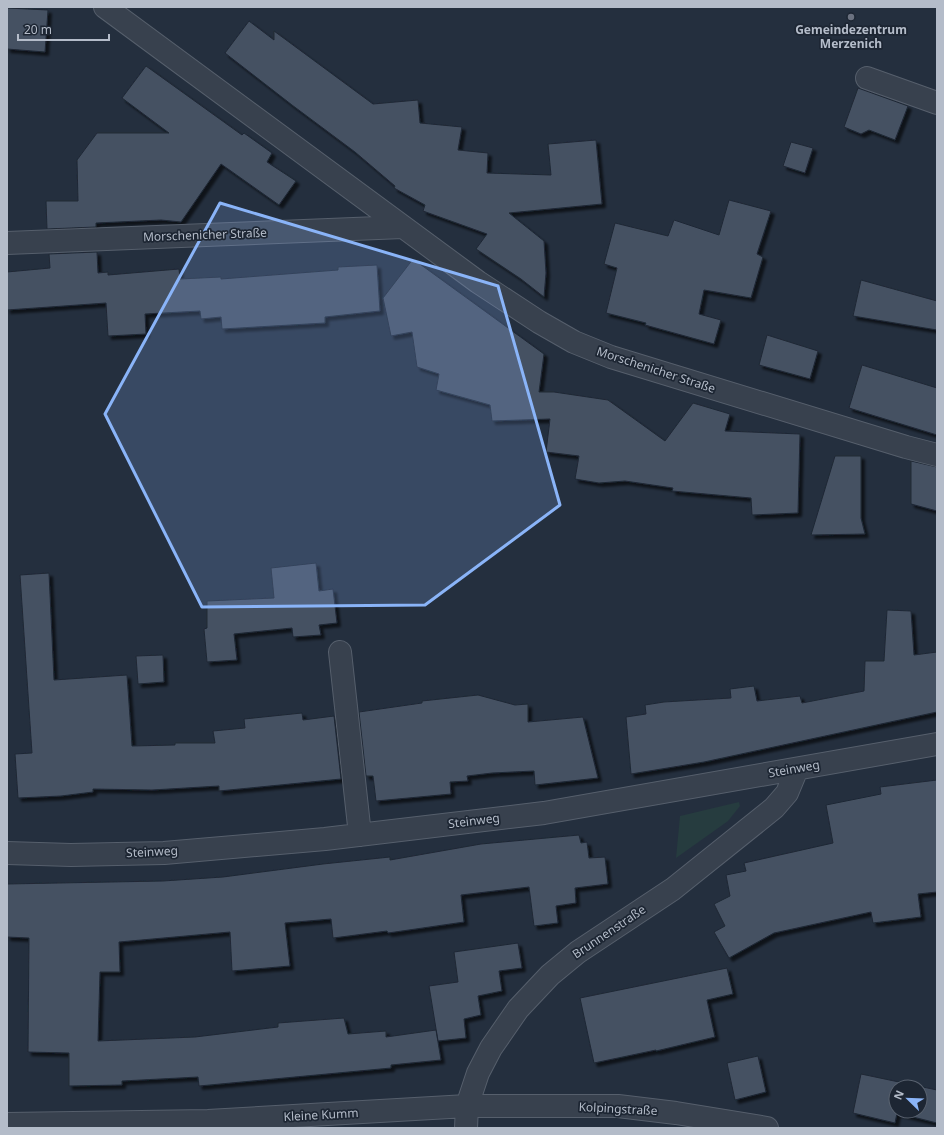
<svg xmlns="http://www.w3.org/2000/svg" width="944" height="1135" font-family="'Noto Sans',sans-serif">
<style>
.green{fill:#263c3f}
.building{fill:#455162;stroke:#1f2835;fill-rule:evenodd;filter:url(#shadow)}
.lines{fill:none;stroke-linecap:round;stroke-linejoin:round}
.minor-casing{stroke:#565f6c;stroke-width:24}
.minor{stroke:#38414e;stroke-width:22}
.marked{fill:#8ab4f8;fill-opacity:0.2;stroke:#8ab4f8;stroke-width:3;stroke-linejoin:round}
.worship-dot{fill:#6b7280;stroke:#1d2633;stroke-width:1.5}
.labels{text-anchor:middle;stroke-width:3.5;stroke-linejoin:round;paint-order:stroke}
.poi-label{font-size:12px;font-weight:bold;fill:#b4bcc9;stroke:#1d2633}
.street-label{font-size:12px;fill:#b4bcc9;stroke:#1d2633}
</style>
<defs>
<filter id="shadow"><feDropShadow dx="3.5" dy="3.5" stdDeviation="1" flood-color="#0009"/></filter>
</defs>
<rect width="100%" height="100%" fill="#242f3e"/>
<!-- green -->
<path class="green" d="M739,802L740,806L728,821L676,858L680,816Z"/>
<!-- building -->
<path class="building" d="M7,8L48,10L45,52L7,49Z
M249,21L274,40V31L373,104L418,100L420,123L462,127L458,150L488,153L487,173L551,175L548,144L596,140L602,204L509,213L544,241L546,273L544,297L521,279L476,249L487,234L423,211L425,205L394,188L395,186L355,152L292,105L225,53Z
M146,66L242,135L244,133L272,153L267,162L296,181L279,205L221,164L181,222L161,220L96,223V227L47,229L46,201H78L77,160L97,133H169L122,98Z
M858,88L908,106L895,140L869,130L861,134L844,127Z
M791,142L813,148L805,173L783,166Z
M729,200L771,211L757,254L763,257L751,298L704,290L699,314L721,320L714,344L645,325L646,323L606,313L617,268L604,264L615,223L668,236L674,220L719,235Z
M97,252L98,273L108,272V275L179,269L180,279L221,277V279L338,270V267L377,265L380,311L325,317V323L222,329L221,317L201,319L200,311L145,314L146,334L108,336L106,303L7,310V272L50,268L49,254Z
M413,259L544,354L539,392H554L608,400L665,441L693,403L730,414L725,431L800,434L798,513L752,515L751,498L672,491L673,488L625,481L599,483L575,479L579,456L546,452L550,419L492,421L490,405L436,390L439,374L417,367L412,332L391,336L383,298Z
M861,280L937,301V330L853,316Z
M767,335L818,351L810,379L759,365Z
M862,365L937,388V435L849,408Z
M835,456H861V518L865,534L811,535Z
M911,461L937,467V511L911,504Z
M316,563L319,591L333,589L337,623L319,625L321,635L293,637L292,628L234,634L237,660L207,662L204,629L207,628V601L274,598L271,568Z
M49,573L54,680L127,675L132,746L175,745V743H215L213,731L245,728L244,719L302,713L303,720L334,716L341,779L219,791V786L152,790L93,789V792L61,796L18,798L15,754L32,753L20,575Z
M887,610L911,611L914,655L937,652V712L704,762L631,774L626,717L646,714L645,705L664,702L731,698L730,689L754,686L757,701L800,696L802,703L864,691L865,661H884Z
M163,655L164,682L138,684L136,656Z
M478,695L515,705L528,704V722L583,717L598,778L535,785L534,771L492,773L467,776L468,781L450,782L451,794L376,801L373,776H366L359,712L422,703V701Z
M937,780V892L918,894L921,917L873,923L871,912L774,933L729,958L714,932L725,926L714,904L730,896L726,875L746,871L744,863L833,843L826,805L881,794L880,787Z
M579,835L581,843L587,842L589,858L605,857L608,884L575,888L576,903L556,906L558,923L534,926L529,887L461,895L464,922L388,933L387,931L333,938L331,919L285,923L290,966L232,971L230,932L119,942L120,972H100L98,1041L195,1037L278,1027V1023L344,1018L348,1034L386,1031V1037L436,1030L441,1060L391,1065V1068L199,1086L198,1077L122,1081V1085L69,1086V1053L28,1052L29,938L7,937V884L163,881L223,877L323,864L390,857V860L481,844Z
M518,943L522,968L499,971L502,991L478,996L481,1015L464,1019L466,1038L438,1041L429,986L458,982L454,952Z
M727,968L733,994L707,1000L715,1037L656,1051V1050L594,1063L580,998Z
M758,1056L766,1092L735,1100L727,1063Z
M861,1074L937,1090V1123L897,1113L895,1123L853,1113ZM896,1087H920V1111H896Z"/>
<g class="lines">
<defs>
<path id="minor" d="M105,7L478,282L539,322L574,342L611,357L906,447L937,455
M867,78L937,103
M7,243L403,227
M340,652L360,835
M7,853L71,855L164,853L325,839L544,813L937,744
M7,1124L208,1121L467,1106H618L676,1113L767,1128
M466,1128L467,1106L478,1073L491,1048L518,1009L550,975L578,952L673,889L774,808L787,793L797,769"/>
</defs>
<!-- minor casing -->
<use href="#minor" class="minor-casing"/>
<!-- minor -->
<use href="#minor" class="minor"/>
</g>
<!-- marked area -->
<path class="marked" d="M220,203L498,286L560,505L425,605L202,607L105,414Z"/>
<!-- markers -->
<circle class="worship-dot" cx="851" cy="17" r="4"/>
<g class="labels">
<!-- poi labels -->
<g class="poi-label">
<text x="851" y="34">Gemeindezentrum<tspan x="851" dy="14">Merzenich</tspan></text>
</g>
<!-- street labels -->
<g class="street-label">
<text transform="translate(205 235) rotate(-2)" y="4">Morschenicher Straße</text>
<text transform="translate(656 370) rotate(18)" y="4">Morschenicher Straße</text>
<text transform="translate(794 769) rotate(-10)" y="4">Steinweg</text>
<text transform="translate(474 821) rotate(-7)" y="4">Steinweg</text>
<text transform="translate(152 852) rotate(-3)" y="4">Steinweg</text>
<text transform="translate(609 932) rotate(-34)" y="4">Brunnenstraße</text>
<text transform="translate(618 1109) rotate(3)" y="4">Kolpingstraße</text>
<text transform="translate(321 1115) rotate(-3)" y="4">Kleine Kumm</text>
</g>
</g>
<!-- border -->
<rect width="944" height="1135" fill="none" stroke="#b4bcc9" stroke-width="16"/>
<!-- north arrow -->
<g transform="translate(908 1099) rotate(293)"><circle r="19" fill="#1d2633" stroke="#59626f"/>
<path d="M0-3L7 15L0 10L-7 15Z" fill="#8ab4f8"/>
<text y="-6" font-size="11" font-weight="bold" text-anchor="middle" fill="#b4bcc9">N</text>
</g>
<!-- scale -->
<path d="M18 34v6h91v-6" fill="none" stroke="#b4bcc9" stroke-width="2"/>
<text x="24" y="34" font-size="12" fill="#b4bcc9" stroke="#1d2633" stroke-width="3" paint-order="stroke">20 m</text>
</svg>
